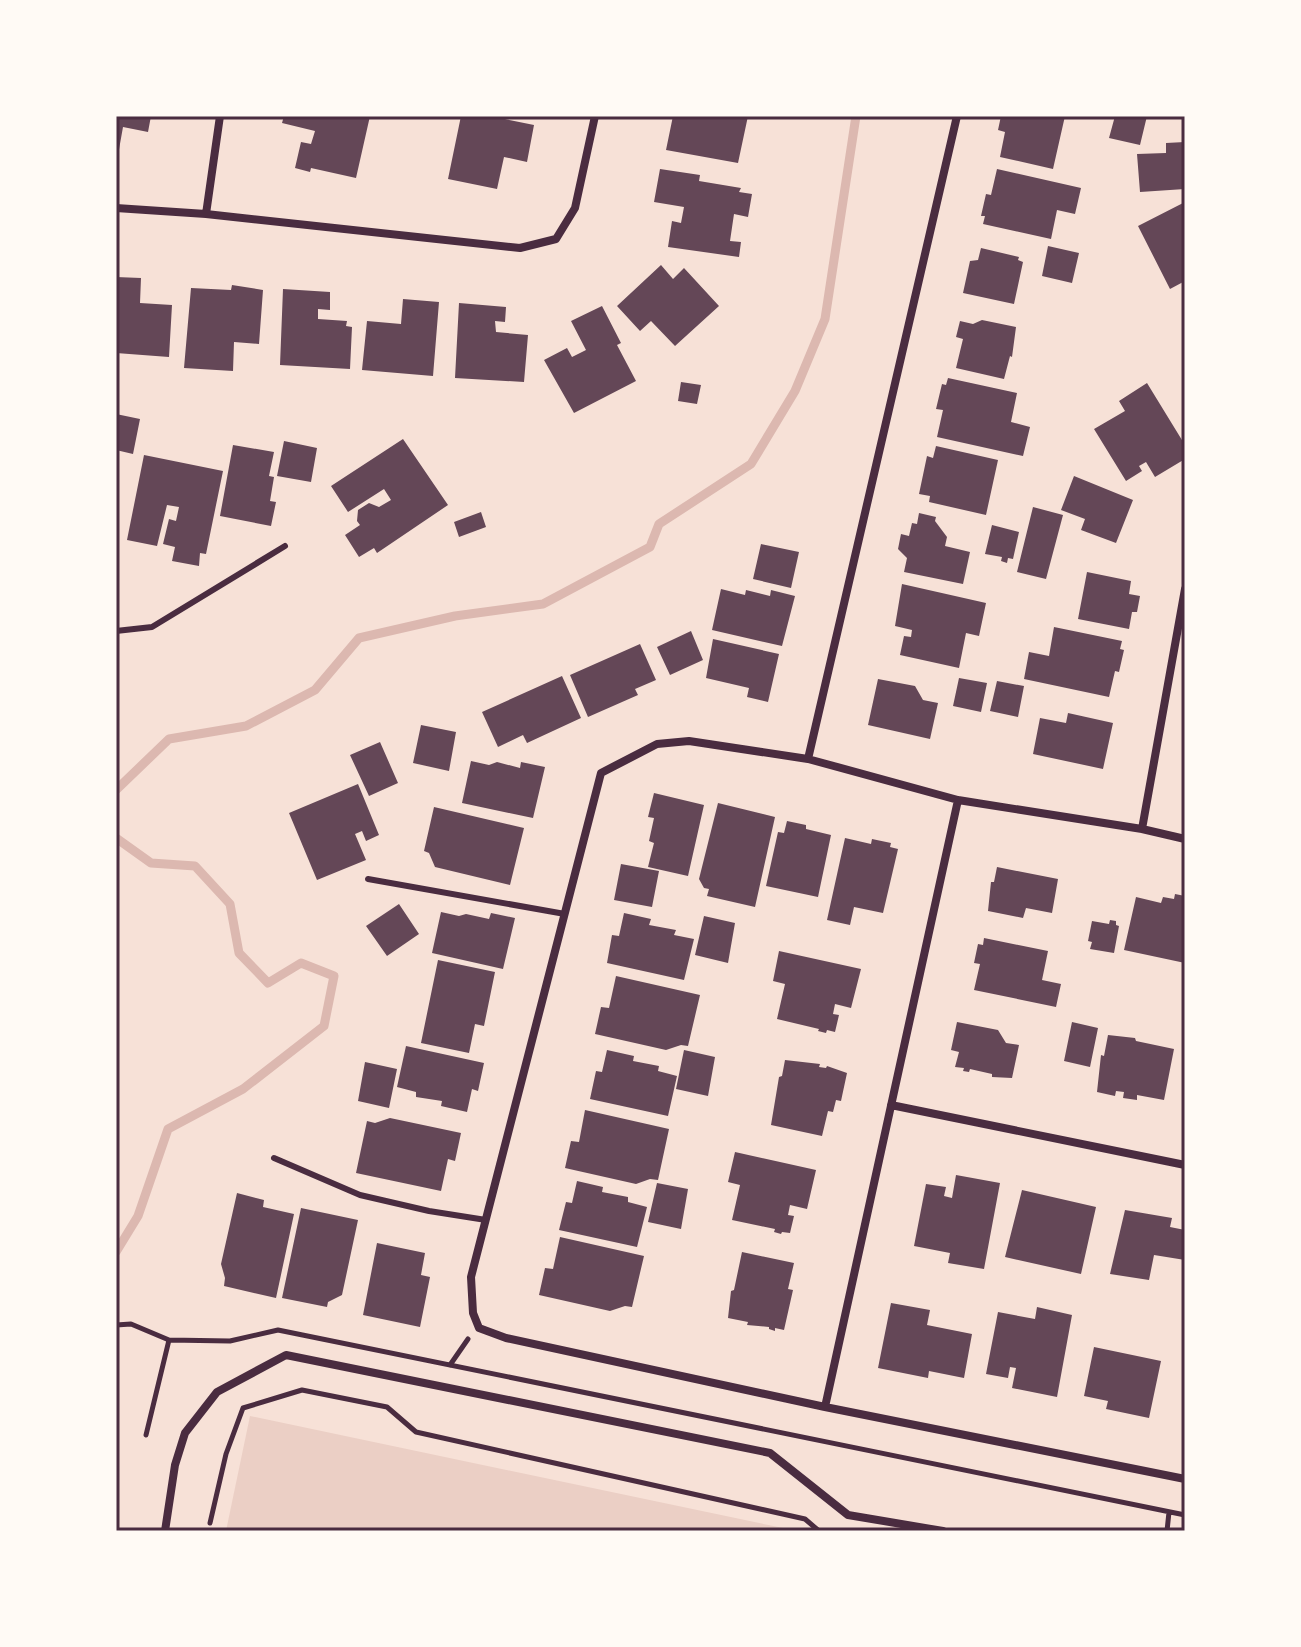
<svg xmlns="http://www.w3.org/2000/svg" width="1301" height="1647" font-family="'Roboto Condensed',sans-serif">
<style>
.green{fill:#ebcfc5}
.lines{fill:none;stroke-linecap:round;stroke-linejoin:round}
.stream{stroke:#dcb8b0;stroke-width:9}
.building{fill:#644757}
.path{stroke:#4a2c40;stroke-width:5}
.service{stroke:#4a2c40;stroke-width:6}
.minor{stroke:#4a2c40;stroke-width:8}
.neatline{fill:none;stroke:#4a2c40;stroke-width:3}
</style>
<rect width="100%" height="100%" fill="#f7e1d7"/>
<!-- green -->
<path class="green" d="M250,1416L797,1531H226Z"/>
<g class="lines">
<!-- stream -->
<path class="stream" d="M116,790L169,739L246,726L315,690L359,638L455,616L543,604L650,547L659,524L751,464L795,391L825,319L856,116
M116,838L151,863L195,866L230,904L239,953L268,983L301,963L334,976L324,1026L243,1089L168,1129L138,1216L116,1252"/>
</g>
<!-- building -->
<path class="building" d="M116,116H151L148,132L123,127L118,155Z
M284,116H370L356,178L311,168L310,172L295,168L301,142L311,144L315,131L282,123Z
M461,116H490L534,125L527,162L504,157L497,189L448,179Z
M673,116H748L738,163L666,150Z
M1001,116H1065L1053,169L1000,157L1005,132L998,130Z
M1115,116H1147L1140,145L1109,138Z
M1185,142V189L1140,192L1137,154L1166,153V143Z
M660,169L700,175L699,181L741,188L739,192L752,194L748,217L734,214L730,241L741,242L739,257L668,247L672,221L681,223L684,207L654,202Z
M997,169L1081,188L1075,214L1057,210L1051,239L983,224L985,216H981L986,194L991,195Z
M1185,202V281L1170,289L1138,226Z
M1048,246L1079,253L1072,283L1042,276Z
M981,248L1019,257L1018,260L1023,262L1014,304L963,293L970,261L978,260Z
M661,265L673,279L684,268L719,306L675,346L651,321L640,331L617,306Z
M116,277L141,278L140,303L172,305L169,357L116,353Z
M232,285L263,290L259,344L234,342L233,371L184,368L191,288L231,290Z
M283,289L330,292V310L318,309V319L347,321L346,326L352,327L350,369L280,365Z
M403,299L439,302L433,376L362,370L367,321L401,324Z
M459,303L506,307L505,322L495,321L496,332L528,335L524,382L455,378Z
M602,306L621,343L617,345L636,381L574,413L544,360L567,348L572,357L586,350L571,321Z
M982,320L1016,327L1012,357L1010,356L1004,379L956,368L963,339L956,337L960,321L973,324Z
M948,378L1017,393L1011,422L1030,427L1023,456L937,437L943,410L936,409L942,384L946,385Z
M681,382L701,385L697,404L678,401Z
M1147,383L1185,445V459L1155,477L1146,462L1139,466L1142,471L1126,481L1094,429L1125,411L1119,401Z
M116,414L140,419L133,454L116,450Z
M403,439L448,505L377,553L374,548L359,557L345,535L360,525L357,521L358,510L369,503L379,507L391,500L384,489L348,512L331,486Z
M284,441L317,448L311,482L277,476Z
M233,445L274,452L269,476L274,477L270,501L276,502L271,526L220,516Z
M936,446L998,460L986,515L929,502L930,496L919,494L927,456L933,458Z
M144,455L223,471L206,554L200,553L199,566L172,561L175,547L163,544L169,519L176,521L179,507L167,505L157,546L127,540Z
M1074,476L1133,500L1116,543L1081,530L1085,519L1061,510Z
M1033,507L1063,515L1046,579L1017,572Z
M481,512L486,527L459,537L454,522Z
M919,513L936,517L935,521L947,537L945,546L970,552L963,584L904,572L907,558L898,549L901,534L909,536L912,523L917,524Z
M992,525L1019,532L1013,559L1008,558L1007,563L1001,561L1002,557L985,554Z
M761,544L799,552L791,588L753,579Z
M1087,572L1131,581L1129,594L1140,596L1137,612H1132L1129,629L1078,619Z
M902,584L986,603L979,636L966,633L959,668L900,655L904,636L911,637L912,630L895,626Z
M721,589L745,595L746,590L770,596L771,590L795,596L782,646L712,630Z
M1054,627L1122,641L1120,649L1124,650L1119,672L1115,671L1109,697L1024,679L1029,652L1049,656Z
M691,631L703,660L670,675L657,647Z
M713,639L779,654L768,702L747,697L749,688L706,678Z
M640,644L656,680L635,689L638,695L588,717L570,675Z
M562,676L581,718L527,743L523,735L498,747L482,712Z
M959,678L987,683L981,712L953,706Z
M878,679L915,686L923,700L938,703L930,739L868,725Z
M997,681L1024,686L1018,717L990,711Z
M1068,713L1113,723L1103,769L1033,754L1040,718L1066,723Z
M421,725L456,732L449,771L413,763Z
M380,742L398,783L369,796L350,755Z
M471,761L489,765L497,762L520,768L521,762L545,767L533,818L462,803Z
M358,784L379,835L366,841L362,831L355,834L366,860L317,880L289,813Z
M654,793L704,805L688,876L648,867L654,843L649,841L654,818L648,817Z
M718,803L775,817L755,907L707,896L709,889L704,888L699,879Z
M434,807L524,828L510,885L435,867L429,853L424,851Z
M787,821L806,825V829L831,835L818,897L766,886L778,832L784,833Z
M845,838L871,844L872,839L891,843L890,847L898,849L883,913L854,907L850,925L827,920Z
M621,864L659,871L652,907L614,900Z
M997,867L1058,879L1052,913L1026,908L1023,918L988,911L991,882H994Z
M1175,894L1185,896V963L1124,950L1136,897L1161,903L1163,897L1174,899Z
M399,904L419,934L387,956L366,926Z
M441,912L459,916L466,914L489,919L491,913L515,918L503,969L432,953Z
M624,913L651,919L649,925L676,930L674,935L694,939L684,980L607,963L612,935L619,936Z
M704,916L735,923L728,963L695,955Z
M1110,920L1116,921V925L1119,926L1114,953L1090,949L1092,942L1088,941L1092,921L1109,924Z
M984,938L1048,951L1042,980L1061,984L1056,1007L974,990L980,964L974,963L978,944L983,945Z
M779,951L861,969L851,1008L835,1004L833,1014L839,1015L835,1032L827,1030L826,1033L818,1031L819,1029L777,1019L785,984L773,981Z
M438,960L495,972L484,1026L475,1024L469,1053L421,1043Z
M616,976L700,995L688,1046L681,1045L666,1050L595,1034L601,1007L609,1008Z
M957,1022L998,1030L1006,1043L1019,1045L1012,1078L992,1077V1074L970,1069L969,1072L963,1071L964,1068L955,1067L959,1052L951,1050Z
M1072,1022L1098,1028L1090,1067L1064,1061Z
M1108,1035L1135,1038L1136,1041L1174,1049L1164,1100L1137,1095V1100L1123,1098L1124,1092L1116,1091L1115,1096L1097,1092L1101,1055L1104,1056Z
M406,1046L484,1063L478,1091L472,1089L467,1112L441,1106L442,1101L416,1097V1092L397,1087Z
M607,1050L634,1056L633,1061L659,1066L658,1071L677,1076L668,1116L590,1099L596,1071L602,1072Z
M684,1050L715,1057L708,1096L676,1089Z
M785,1060L820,1064L819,1067L826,1068L827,1066L847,1073L841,1101L836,1100L833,1112L828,1111L822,1136L771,1125L779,1077L782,1076Z
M365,1062L397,1069L389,1108L358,1101Z
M585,1110L669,1129L658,1180L650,1179L636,1184L565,1168L571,1141L579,1142Z
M390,1118L461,1133L455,1161L448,1159L441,1191L356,1173L367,1121L375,1123Z
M735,1152L816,1170L807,1209L790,1205L788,1215L794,1216L790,1233L782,1232L781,1234L774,1232L775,1229L732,1220L740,1185L728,1182Z
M956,1175L1000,1183L984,1269L948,1263L950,1253L914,1246L926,1184L946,1187L944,1196L952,1198Z
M577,1181L603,1187L602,1192L628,1197V1202L647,1207L637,1247L559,1230L566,1202L572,1203Z
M657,1183L688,1189L681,1229L648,1222Z
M1022,1190L1096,1207L1081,1274L1005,1257Z
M237,1193L264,1200L263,1207L294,1214L276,1298L224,1286L225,1278L221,1264Z
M301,1208L358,1220L342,1295L328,1302L327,1307L282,1298Z
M1125,1210L1172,1218L1170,1227L1185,1230V1260L1154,1255L1149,1280L1110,1274Z
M560,1237L644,1256L632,1307L625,1306L610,1311L539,1295L545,1268L553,1269Z
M377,1243L425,1253L421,1275L430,1277L420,1327L363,1315Z
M742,1252L794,1263L788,1289L793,1290L784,1330L775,1328V1331L769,1329V1327L747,1325L748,1322L728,1318L731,1291L734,1290Z
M891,1303L930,1310L927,1325L972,1334L964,1378L929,1371L928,1378L878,1368Z
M1037,1307L1072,1315L1057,1397L1012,1388L1016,1368L1010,1367L1008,1378L986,1374L998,1312L1035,1319Z
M1094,1347L1161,1361L1149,1418L1106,1409L1108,1401L1084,1396Z"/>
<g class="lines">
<!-- path -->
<path class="path" d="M116,1325L131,1324L169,1340L146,1435
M169,1340L230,1341L278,1330L1185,1515
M450,1365L468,1339
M210,1523L226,1454L243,1408L302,1390L387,1407L416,1432L805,1519L819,1531
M1167,1531L1169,1512"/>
<!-- service -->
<path class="service" d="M116,631L152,627L285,546
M368,879L565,914
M274,1158L360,1195L429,1211L486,1220"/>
<!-- minor -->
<path class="minor" d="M116,208L206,214L520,248L556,239L575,208L595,116
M206,214L220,116
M808,759L957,116
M1142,829L1185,589
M1185,839L1142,829L958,800L808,759L689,741L657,744L601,773L471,1277L473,1313L479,1328L506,1338L825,1407L1185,1479
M891,1105L1185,1165
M825,1407L958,800
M165,1531L175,1465L185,1433L217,1392L286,1355L770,1453L848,1515L943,1531"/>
</g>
<!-- border -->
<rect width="1301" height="1647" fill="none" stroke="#fffaf5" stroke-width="236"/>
<rect x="118" y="118" width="1065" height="1411" class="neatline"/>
</svg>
